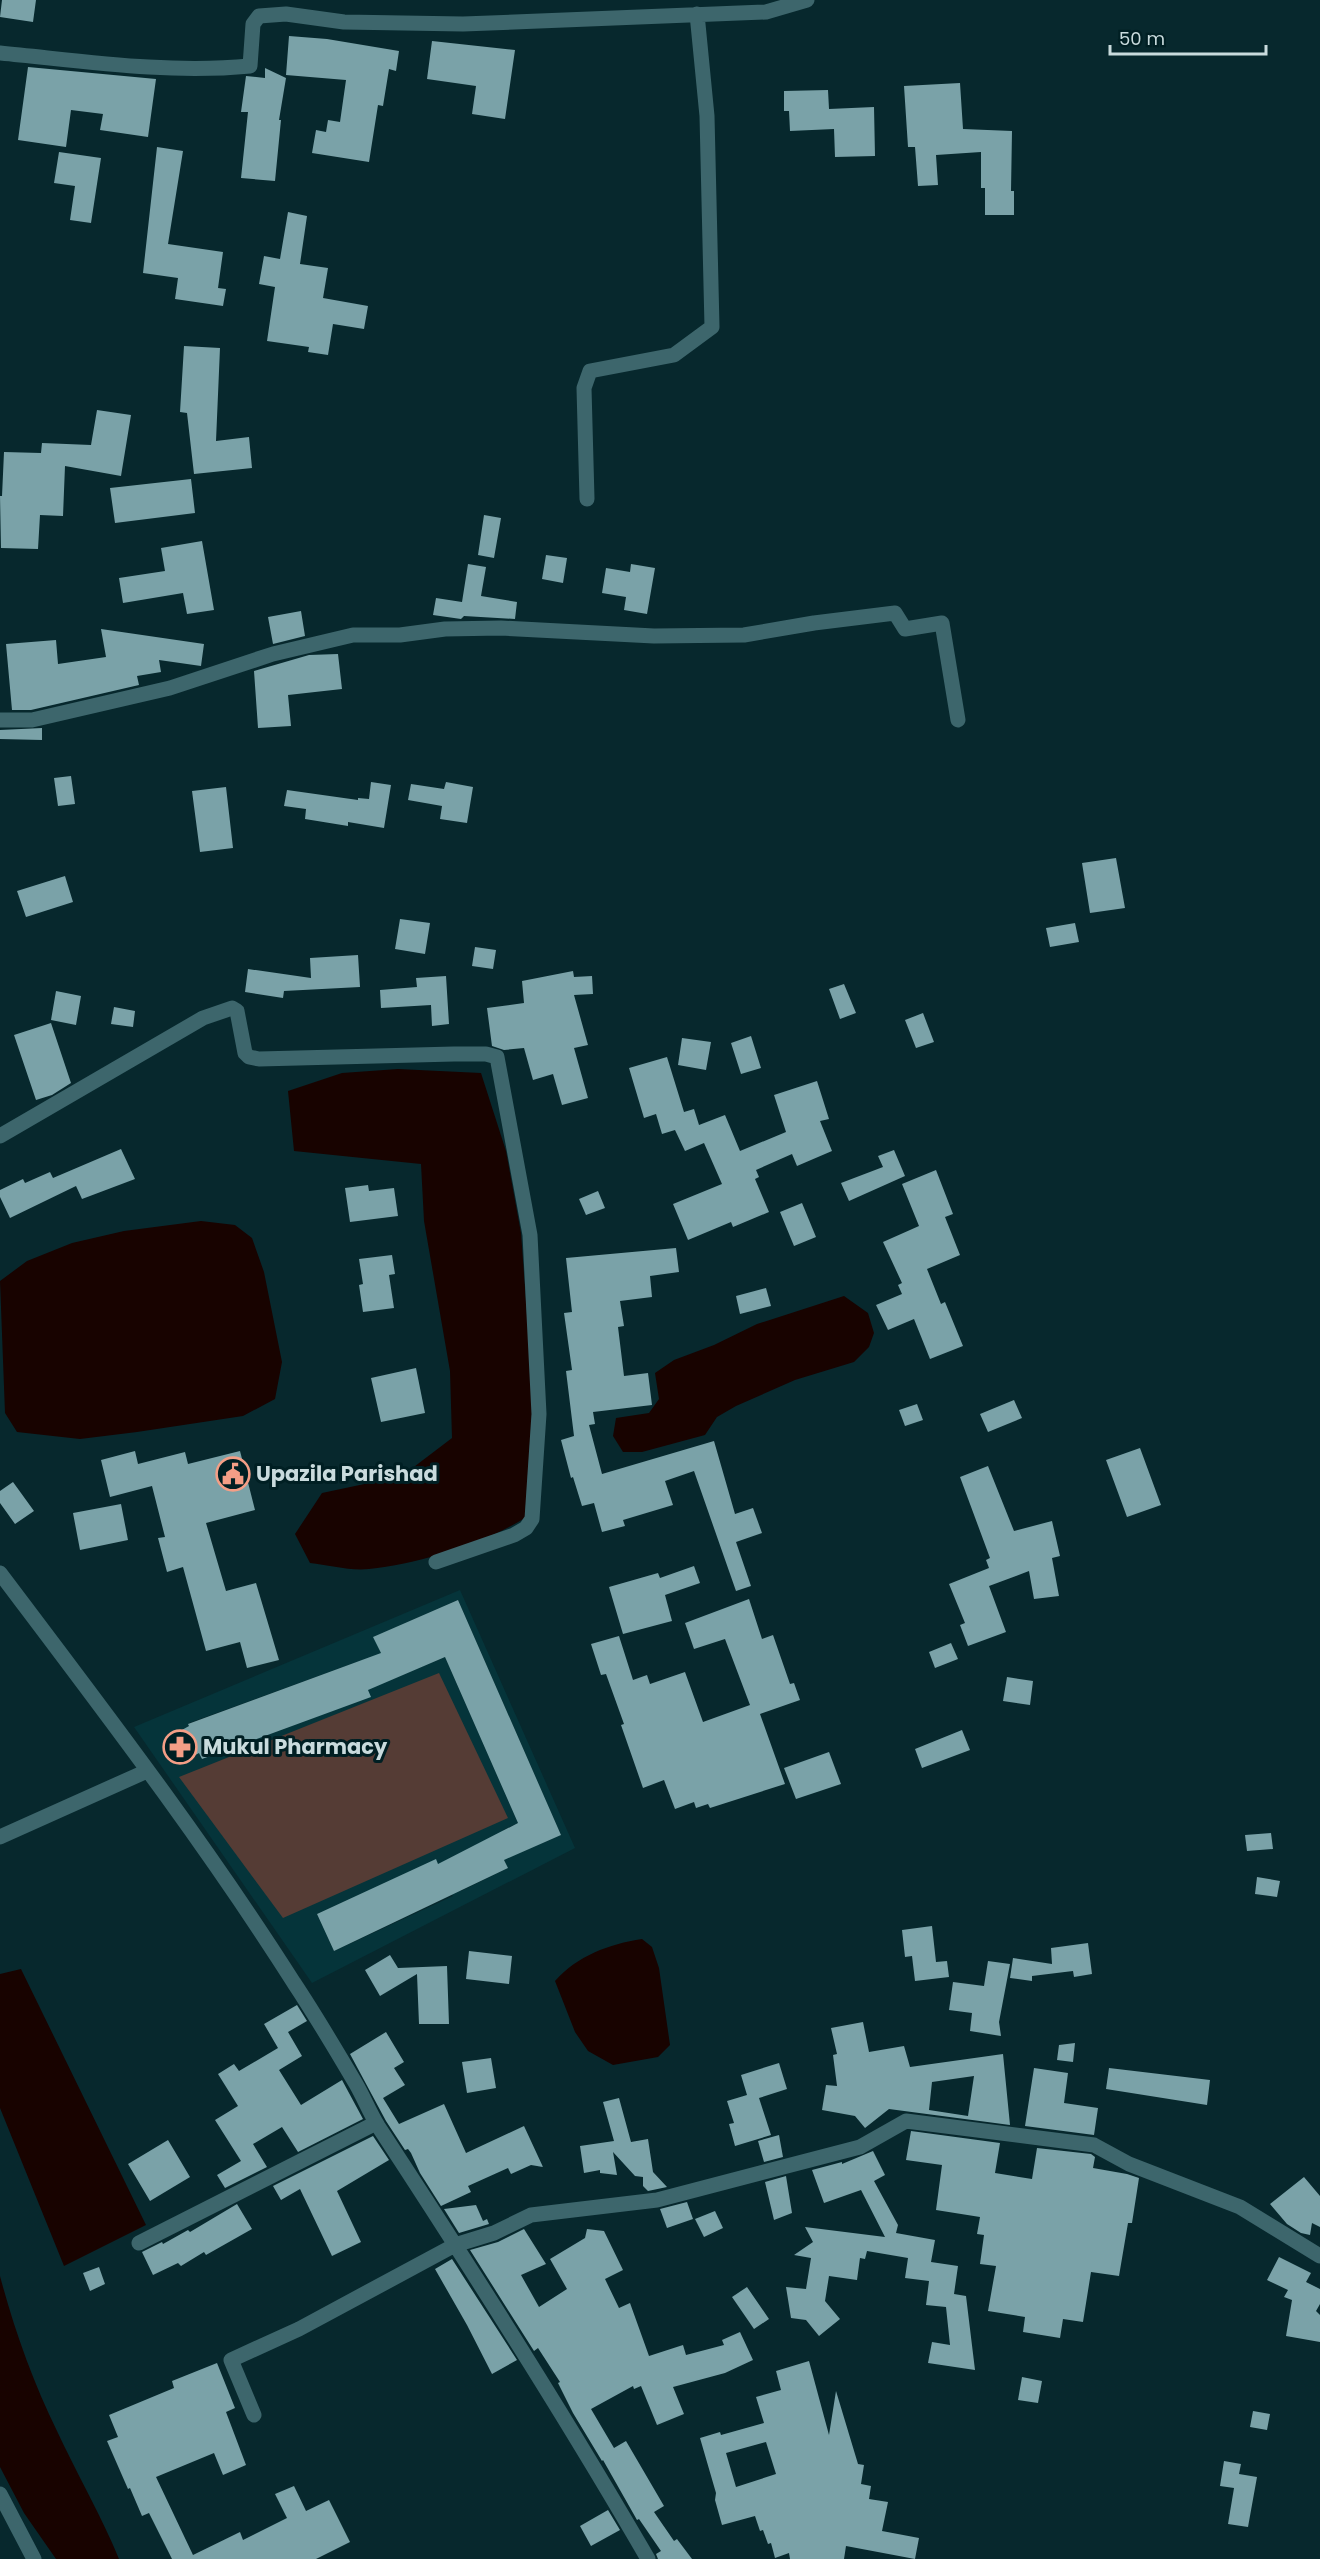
<svg xmlns="http://www.w3.org/2000/svg" width="1320" height="2559" font-family="Poppins,sans-serif">
<style>
.built{fill:#05343a;fill-rule:evenodd}
.green{fill:#553c35}
.water{fill:#180300}
.building{fill:#7aa2a8;fill-rule:evenodd}
.lines{fill:none;stroke-linecap:round;stroke-linejoin:round}
.minor{stroke:#3d666c;stroke-width:15}
.labels{text-anchor:middle;stroke-width:6;stroke-linejoin:round;paint-order:stroke}
.poi-label{font-size:21px;font-weight:bold;fill:#c9dbdd;stroke:#001f23;text-anchor:start}
</style>
<rect width="100%" height="100%" fill="#07282d"/>
<!-- built -->
<path class="built" d="M460,1590L575,1848L312,1983L134,1727ZM458,1600L561,1835L514,1855L503,1830L518,1823L445,1657L393,1679L374,1637ZM357,1662L370,1697L202,1759L189,1723ZM493,1837L508,1868L461,1891L446,1860ZM436,1860L453,1896L334,1951L317,1914Z"/>
<!-- green -->
<path class="green" d="M439,1673L508,1818L283,1918L179,1777Z"/>
<!-- water -->
<path class="water" d="M398,1069L481,1073L506,1151L521,1233L533,1398L525,1518C483,1544 419,1564 369,1569C350,1571 328,1565 310,1563L295,1534L322,1493L402,1476L452,1438L450,1371L424,1221L421,1164L294,1151L288,1091L342,1073Z
M201,1221L235,1225L252,1238L264,1272L282,1362L275,1399L243,1416L137,1432L80,1439L17,1432L5,1413L0,1281L27,1261L72,1243L124,1231Z
M844,1296L868,1313L874,1333L869,1347L854,1362L795,1380L736,1406L717,1417L705,1435L642,1452H623L613,1436L616,1418L649,1413L659,1399L655,1373L674,1360L714,1345L757,1324Z
M642,1939L652,1947L659,1968L670,2045L658,2057L613,2065L588,2051L575,2032L555,1981C577,1956 609,1944 642,1939Z
M21,1969L146,2225L64,2266L0,2108V1974Z
M0,2276C14,2329 33,2382 57,2431C77,2474 101,2515 119,2559H56L24,2513L0,2467Z"/>
<!-- building -->
<path class="building" d="M2,0H36L33,22L0,17Z
M289,36L327,39L399,51L396,71L389,69L383,106L378,105L369,162L312,153L316,130L326,132L328,120L340,122L346,80L286,75Z
M432,41L515,50L505,119L472,114L476,86L427,79Z
M28,67L156,79L148,137L100,130L103,114L71,110L66,147L18,140Z
M265,68L286,78L279,120H281L275,181L241,178L248,112H241L246,76L265,78Z
M960,83L963,129L1012,131L1011,191H1014V215H985V188H981V152L936,155L938,185L918,186L915,147H908L904,86Z
M828,90L829,109L874,107L875,156L835,157L834,129L790,131L789,111H784V91Z
M157,147L183,151L168,244L223,252L218,288L226,289L223,306L175,299L178,278L143,273Z
M59,152L101,158L91,223L70,220L75,186L54,183Z
M288,212L307,216L300,264L328,268L323,298L368,306L364,329L333,324L328,355L308,352L309,347L267,341L275,287L259,284L264,256L280,259Z
M184,346L220,348L216,441L249,437L252,468L194,474L187,413L180,412Z
M97,410L131,415L121,476L65,466L63,516L40,515L38,549L1,548L0,496H2L4,452L41,453L42,443L91,445Z
M191,479L195,513L115,523L110,488Z
M484,515L501,518L494,558L478,555Z
M202,541L214,610L187,614L183,593L123,603L119,578L165,571L161,548Z
M546,555L567,558L563,583L542,579Z
M468,564L486,567L481,596L517,602L515,619L464,616L461,619L433,615L436,598L462,602Z
M631,564L655,568L647,614L624,610L626,597L602,593L606,568L630,572Z
M301,611L305,636L273,644L268,617Z
M101,629L204,644L201,666L159,660L161,672L137,676L139,685L31,710H12L6,644L56,640L58,664L106,657Z
M338,654L342,689L288,695L291,726L258,728L254,671L309,655Z
M42,728V740L0,739V730Z
M71,776L75,804L58,806L54,778Z
M371,782L391,785L384,828L348,822V826L305,819L306,809L284,806L287,790L358,800V798L369,799Z
M446,782L473,787L467,823L440,819L442,806L408,800L411,784L444,789Z
M226,787L233,848L200,852L192,791Z
M1116,858L1125,908L1090,913L1082,863Z
M65,876L73,902L26,917L17,891Z
M400,919L430,923L425,954L395,949Z
M1075,923L1079,942L1050,947L1046,928Z
M475,947L496,950L493,969L472,966Z
M358,955L360,987L284,991L283,998L245,992L248,969L311,978L310,958Z
M573,971L574,977L592,976L593,994L574,995L588,1045L574,1048L588,1098L562,1105L553,1074L533,1080L524,1048L504,1050L492,1046L487,1008L524,1003L522,981Z
M446,976L449,1024L432,1026L431,1005L381,1008L380,990L417,987L416,978Z
M844,984L856,1013L840,1019L829,989Z
M56,991L81,996L76,1025L51,1020Z
M114,1007L135,1011L133,1027L111,1024Z
M923,1013L934,1042L916,1048L905,1020Z
M51,1023L71,1083L52,1095L36,1100L14,1035Z
M751,1036L761,1068L741,1074L731,1043Z
M682,1038L711,1042L706,1070L678,1065Z
M667,1057L684,1112L694,1109L699,1125L725,1115L740,1151L786,1132L774,1095L817,1081L829,1119L820,1121L832,1151L797,1166L792,1154L756,1170L759,1177L755,1179L769,1212L733,1227L731,1222L688,1240L673,1204L722,1184L704,1143L685,1151L675,1130L662,1134L656,1114L644,1118L629,1068Z
M121,1149L135,1179L82,1199L76,1186L10,1218L0,1197V1190L23,1179L25,1183L50,1172L53,1178Z
M894,1150L905,1176L849,1201L841,1183L883,1167L878,1156Z
M936,1170L953,1214L945,1217L960,1255L927,1269L941,1304L945,1302L963,1346L930,1359L914,1319L888,1330L876,1305L902,1294L898,1285L902,1283L883,1242L919,1226L902,1184Z
M368,1185L369,1191L394,1188L398,1216L350,1222L345,1188Z
M598,1191L605,1208L586,1215L579,1199Z
M802,1203L816,1237L794,1246L780,1212Z
M676,1248L679,1272L650,1276L652,1297L620,1301L624,1326L618,1327L624,1376L648,1373L652,1405L593,1412L595,1424L589,1425L602,1474L714,1441L735,1514L753,1508L762,1533L736,1542L751,1586L736,1591L694,1471L665,1481L673,1505L623,1520L625,1526L602,1532L594,1503L582,1506L573,1477L571,1478L561,1440L574,1436L566,1371L572,1370L564,1313L572,1312L566,1258Z
M392,1255L395,1274L389,1275L394,1308L363,1312L359,1285L363,1284L359,1259Z
M766,1288L771,1306L740,1314L736,1296Z
M416,1368L425,1413L381,1422L371,1378Z
M1014,1400L1022,1418L988,1432L980,1414Z
M917,1404L923,1420L905,1426L899,1410Z
M1140,1448L1161,1505L1127,1517L1106,1460Z
M135,1451L138,1464L185,1452L188,1464L240,1451L255,1510L206,1523L226,1591L256,1583L279,1660L247,1668L240,1642L206,1651L183,1567L167,1572L158,1538L165,1537L152,1486L110,1497L101,1460Z
M988,1466L1014,1531L1052,1521L1060,1556L1052,1558L1059,1596L1034,1599L1029,1571L989,1586L1006,1632L968,1646L960,1625L965,1623L949,1584L989,1568L986,1560L990,1558L960,1477Z
M13,1482L34,1511L15,1524L0,1503V1491Z
M121,1504L128,1540L80,1550L73,1513Z
M694,1566L700,1583L665,1595L672,1621L623,1634L609,1587L658,1573L660,1578Z
M749,1599L762,1639L773,1635L790,1684L794,1683L800,1700L760,1714L785,1784L710,1808L708,1804L696,1808L694,1802L675,1809L664,1780L643,1788L621,1725L624,1724L606,1674L601,1675L591,1644L619,1636L633,1680L647,1675L650,1684L685,1672L703,1722L750,1705L725,1639L694,1649L685,1623Z
M458,1600L561,1835L504,1860L508,1868L334,1951L317,1914L436,1859L438,1864L518,1823L445,1657L368,1690L371,1697L202,1759L199,1753L179,1764L166,1739L189,1726L188,1724L381,1653L373,1637Z
M951,1643L958,1659L935,1668L929,1652Z
M1007,1677L1033,1681L1030,1705L1003,1701Z
M962,1730L970,1750L922,1768L915,1749Z
M829,1752L841,1784L796,1799L784,1768Z
M1271,1833L1273,1849L1247,1851L1245,1835Z
M1257,1877L1280,1881L1277,1897L1255,1894Z
M932,1926L936,1962L947,1961L949,1977L915,1981L912,1956L905,1957L902,1930Z
M1088,1943L1092,1974L1074,1977L1073,1971L1032,1976V1981L1010,1978L1013,1958L1052,1964L1051,1948Z
M469,1951L512,1956L509,1984L466,1979Z
M390,1955L398,1968L447,1966L449,2024H419L417,1974L380,1996L365,1970Z
M988,1961L1010,1964L999,2022L1001,2036L970,2031L972,2013L949,2010L953,1982L984,1986Z
M297,2005L307,2021L288,2032L302,2056L279,2070L301,2105L342,2080L363,2119L298,2152L282,2127L253,2144L267,2167L225,2188L217,2175L241,2161L215,2120L238,2106L218,2074L234,2064L239,2071L278,2048L264,2024Z
M863,2022L869,2052L904,2046L910,2067L1003,2054L1010,2125L889,2109L865,2128L855,2116L822,2110L826,2085L837,2086L833,2055L837,2054L831,2028ZM974,2076L968,2116L929,2110L932,2082Z
M386,2032L404,2062L394,2068L405,2085L383,2098L399,2124L444,2104L466,2153L524,2126L543,2167L531,2165L511,2174L508,2168L468,2186L471,2192L441,2206L420,2173L411,2153L408,2149L405,2150L386,2121L350,2054Z
M1075,2043L1073,2062L1057,2060L1059,2045Z
M491,2058L496,2088L467,2093L462,2062Z
M779,2063L787,2089L759,2098L771,2135L735,2146L729,2124L734,2123L727,2101L747,2095L741,2075Z
M1034,2068L1068,2073L1064,2103L1098,2108L1094,2135L1025,2126Z
M1109,2068L1210,2080L1207,2105L1106,2089Z
M619,2098L631,2142L648,2139L653,2172L667,2187L648,2191L643,2186V2177L635,2176L613,2152L617,2175L600,2173V2170L584,2173L580,2146L614,2141L603,2102Z
M911,2131L1000,2143L995,2173L1032,2179L1037,2148L1091,2154L1095,2157L1093,2168L1127,2174L1139,2178L1132,2223H1128L1119,2276L1091,2272L1083,2322L1063,2319L1060,2338L1023,2332L1025,2317L988,2311L996,2266L980,2264L984,2235L977,2234L980,2217L936,2210L942,2165L906,2160Z
M779,2135L783,2157L764,2162L758,2141Z
M373,2136L389,2160L337,2191L361,2242L332,2256L300,2189L281,2200L273,2186Z
M168,2140L190,2177L150,2201L128,2164Z
M873,2151L885,2175L874,2181L898,2225L896,2233L935,2240L931,2262L958,2266L954,2294L966,2296L975,2370L928,2363L932,2342L950,2345L946,2307L926,2305L929,2281L905,2278L908,2258L867,2251L865,2259L860,2258L857,2280L829,2276L825,2301L840,2319L819,2336L806,2320L791,2318L786,2287L806,2289L811,2258L794,2255L813,2242L805,2227L885,2237L861,2190L824,2203L812,2170L842,2162V2164Z
M786,2176L792,2213L774,2220L765,2182Z
M1304,2177L1320,2196V2227L1312,2223L1310,2235L1301,2233L1287,2224L1270,2204Z
M687,2202L693,2219L667,2228L660,2209Z
M237,2204L252,2229L206,2255L204,2252L181,2266L178,2263L153,2275L142,2252L162,2242L163,2244L188,2230L190,2232Z
M476,2205L483,2221L487,2219L489,2224L459,2233L444,2209Z
M715,2211L723,2228L704,2237L695,2219Z
M524,2229L546,2264L521,2275L539,2307L567,2289L550,2259L585,2238L587,2229L604,2231L623,2270L605,2279L619,2308L630,2303L649,2356L683,2345L686,2355L724,2345L722,2340L740,2332L753,2360L725,2373L673,2387L684,2414L657,2425L641,2386L634,2389L633,2386L591,2409L614,2448L626,2441L664,2506L654,2512L674,2541L677,2539L692,2559H658L656,2554L661,2551L639,2519L637,2520L603,2460L602,2461L573,2413L558,2383L560,2382L538,2348L534,2351L470,2250L498,2242Z
M1279,2257L1311,2273L1306,2282L1320,2289V2304L1316,2311L1320,2315V2342L1286,2336L1292,2300L1284,2297L1288,2290L1267,2280Z
M452,2259L517,2360L492,2374L467,2325L435,2269Z
M99,2267L105,2284L90,2291L83,2273Z
M747,2287L769,2319L754,2329L732,2297Z
M809,2361L829,2435L836,2391L858,2464L864,2465L861,2484L871,2486L869,2499L888,2502L882,2531L919,2538L915,2559L846,2546L844,2559H790L789,2553L775,2558L771,2543L768,2544L763,2530L760,2531L755,2516L722,2525L715,2500L716,2493L700,2438L720,2432L721,2435L764,2423L756,2397L781,2390L776,2371ZM766,2442L776,2474L736,2487L726,2453Z
M217,2363L235,2408L226,2412L246,2465L223,2475L214,2453L156,2477L193,2555L240,2532L243,2540L287,2518L275,2494L294,2486L306,2511L329,2500L350,2542L316,2559H172L149,2513L142,2516L130,2488L128,2489L107,2441L118,2437L109,2415L174,2388L172,2381Z
M1022,2377L1042,2381L1038,2403L1018,2400Z
M1253,2411L1270,2414L1267,2430L1250,2427Z
M1224,2461L1241,2464L1239,2474L1257,2477L1248,2527L1228,2524L1234,2488L1220,2486Z
M608,2510L620,2530L591,2546L580,2526Z"/>
<g class="lines">
<!-- minor -->
<path class="minor" d="M0,53C83,61 167,74 250,66L253,24L259,16L286,14L344,22L463,24L766,12L807,0
M587,499L584,388L590,371L674,355L712,327L707,116L697,14
M0,720H32L170,688L273,654L353,635H400L445,629L501,628L654,636L744,635L814,623L895,613L905,629L942,623L958,720
M0,1136L203,1018L232,1008L237,1011L245,1053L249,1057L259,1059L454,1054H486L497,1057L530,1235L539,1414L532,1519L526,1528L514,1535L436,1562
M0,1573C101,1707 204,1841 294,1983C316,2016 336,2050 356,2084C364,2098 370,2113 378,2126C471,2268 563,2412 648,2559
M0,1837L147,1771
M139,2243L376,2123
M254,2415L231,2360L299,2329L455,2245L494,2233L531,2215L657,2200L860,2147L906,2121L1094,2145L1129,2164L1240,2207L1320,2256
M0,2494L34,2559"/>
</g>
<!-- icons -->
<defs>
<symbol id="civic-ring" viewBox="-11 -11 22 22"><circle r="9.5" fill="#001f23" stroke="#f49e86" stroke-width="1.5"/><path d="M-.6-6.5H3V-4.5H.6V-3L4-1V1h2V6H-6V1h2V-1L-.6-3ZM-1.2 2.5V6h2.4V2.5Z" fill="#f49e86"/></symbol>
<symbol id="pharmacy-ring" viewBox="-11 -11 22 22"><circle r="9.5" fill="#001f23" stroke="#f49e86" stroke-width="1.5"/><path d="M-2-6h4v4h4v4h-4v4h-4v-4h-4v-4h4Z" fill="#f49e86"/></symbol>
</defs>
<g fill-rule="evenodd">
<use href="#civic-ring" x="214" y="1455" width="38" height="38"/>
<use href="#pharmacy-ring" x="161" y="1728" width="38" height="38"/>
</g>
<g class="labels">
<!-- poi labels -->
<g class="poi-label">
<text x="256" y="1481">Upazila Parishad</text>
<text x="203" y="1754">Mukul Pharmacy</text>
</g>
</g>
<!-- scale -->
<path d="M1110 45v9h156v-9" fill="none" stroke="#c9dbdd" stroke-width="3"/>
<text x="1119" y="45" font-size="18" fill="#c9dbdd" stroke="#001f23" stroke-width="4.5" paint-order="stroke">50 m</text>
</svg>
